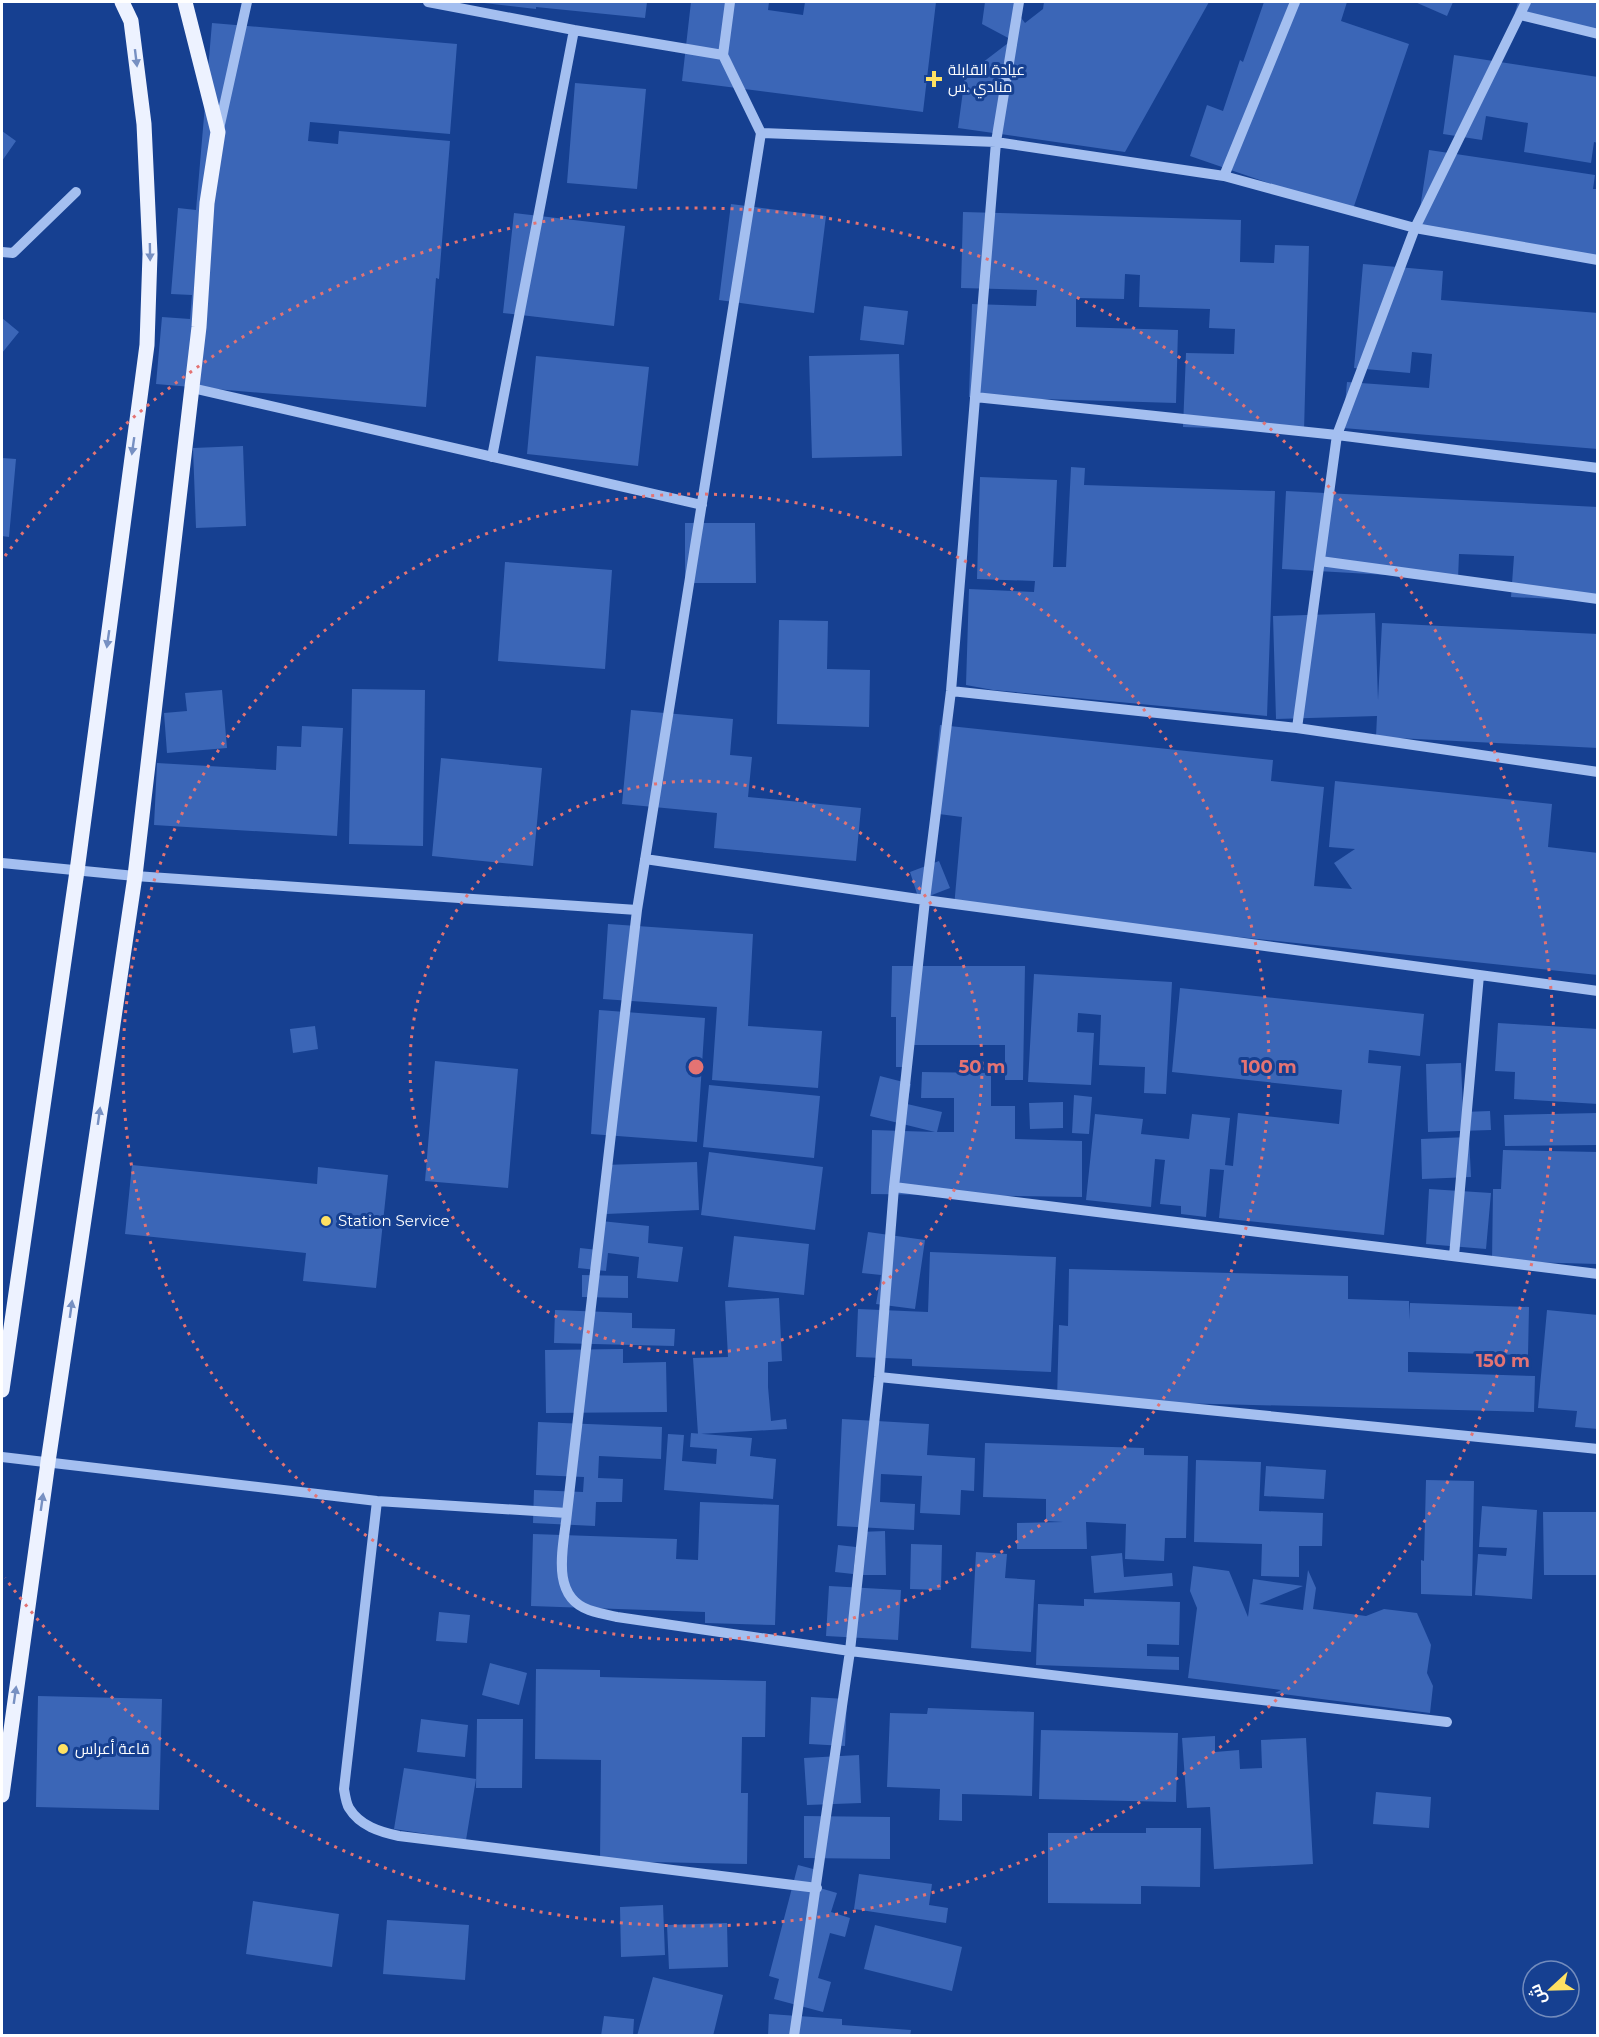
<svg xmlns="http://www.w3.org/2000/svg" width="1599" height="2037" font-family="Montserrat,Cairo,sans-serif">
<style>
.building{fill:#3b66b7}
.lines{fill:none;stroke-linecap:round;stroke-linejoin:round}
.minor{stroke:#a4bff0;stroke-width:10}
.major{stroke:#edf2ff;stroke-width:15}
.oneway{fill:#7790c2}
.ring{fill:none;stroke:#e47373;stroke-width:3;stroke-dasharray:3 6}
.poi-dot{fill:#ffe163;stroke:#164091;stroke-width:2}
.labels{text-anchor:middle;stroke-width:6;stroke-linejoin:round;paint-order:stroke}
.poi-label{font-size:15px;fill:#fff;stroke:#164091;text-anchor:start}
.centre{fill:#e47373;stroke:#164091;stroke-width:3}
.ring-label{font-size:18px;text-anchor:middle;font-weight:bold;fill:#e47373;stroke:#164091;stroke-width:6;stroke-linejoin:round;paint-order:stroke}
</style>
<rect width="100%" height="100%" fill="#164091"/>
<!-- building -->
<path class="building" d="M484,2H647L645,18L536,7V9L484,3Z
M691,2H769L768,10L803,15L805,2H936L923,112L682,81Z
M985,2H1022L1016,11L1025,23L1043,9L1044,2H1209L1125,152L958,128L965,76L1012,40L982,24Z
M1264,2H1347L1341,21L1409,44L1352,212L1190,156L1207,105L1223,111L1240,60L1243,62Z
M1415,2H1453L1447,16Z
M1518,2H1598V32L1515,13Z
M212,23L457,44L450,134L310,122L308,141L338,144L339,131L450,141L439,279L436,278L426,407L156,384L162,317L190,319L192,295L171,294L178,208L196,210Z
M1454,55L1598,77V143L1594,142L1591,163L1524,152L1528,123L1486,116L1482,140L1443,134Z
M575,83L646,89L637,189L567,183Z
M2,131L16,141L2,161Z
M1429,150L1595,175L1593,189H1598V256L1417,228Z
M731,204L826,216L814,313L719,300Z
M963,212L1241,220L1240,262L1274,263L1275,245L1309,246L1304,431L1183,427L1186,353L1234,354L1235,329L1209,328L1210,309L1139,307L1140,275L1125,274L1124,299L1076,298V327L1178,330L1176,403L969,397L972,304L1036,306L1037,290L961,288Z
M514,213L625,226L614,326L503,313Z
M1363,264L1443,271L1441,300L1598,313V449L1343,428L1347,382L1429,388L1432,354L1412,352L1410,373L1354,368Z
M864,306L908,311L904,345L860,340Z
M2,318L19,332L2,353Z
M899,354L902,456L812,458L809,356Z
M536,356L649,367L638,466L527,454Z
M243,446L246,526L196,528L193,448Z
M2,458L16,459L9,537L2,536Z
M1071,467L1085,468L1084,485L1275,491L1267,716L993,690L966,685L969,589L1034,592L1035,581L977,579L980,477L1057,480L1053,567H1066Z
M1286,491L1598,507V601L1511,597L1514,556L1459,554L1458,579L1282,569Z
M685,523H755L756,583H685Z
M505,562L612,570L605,669L498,661Z
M1375,613L1378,700L1382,623L1598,634V748L1376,737L1377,716L1276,719L1273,616Z
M779,620L828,621L827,669L870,670L869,727L777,724Z
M352,689L425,690L423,846L349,844Z
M222,690L227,748L167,753L164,713L187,711L185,693Z
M631,710L733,719L730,755L752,757L748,797L861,808L856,861L714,848L717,813L622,804Z
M940,725L1273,760L1271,781L1324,787L1314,886L1352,889L1334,863L1355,849L1329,847L1335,781L1552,804L1548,847L1598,853V975L954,907L962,817L931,813Z
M302,726L343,728L337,836L154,825L157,763L276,770L277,746L301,747Z
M441,758L542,768L533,866L432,856Z
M939,861L950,888L919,900L910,872Z
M608,924L753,934L748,1026L822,1031L818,1088L712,1080L717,1007L603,999Z
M892,966H1025L1023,1080H1005V1045H910V1067H896V1017H891Z
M1034,974L1172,982L1166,1094L1144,1093L1145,1067L1099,1065L1101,1015L1078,1013L1077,1032L1094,1033L1091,1085L1028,1082Z
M1180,988L1424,1014L1420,1056L1369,1050L1368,1063L1401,1066L1384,1235L1219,1218L1224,1170L1210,1169L1206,1217L1181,1214V1206L1160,1204L1165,1160L1155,1159L1151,1207L1086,1200L1095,1114L1143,1119L1141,1134L1189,1139L1192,1114L1230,1118L1225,1165L1233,1166L1238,1113L1339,1124L1342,1090L1172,1072Z
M599,1010L705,1018L697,1142L591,1134Z
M1498,1023L1598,1029V1104L1514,1099L1515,1072L1495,1071Z
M315,1026L318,1049L293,1053L290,1029Z
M435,1061L518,1069L508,1188L425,1181Z
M1461,1063L1463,1112L1490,1111L1491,1130L1428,1132L1426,1064Z
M922,1072L991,1073V1106H1015V1139L1082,1141V1197L871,1194L872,1130L935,1132L870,1116L880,1076L911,1084L907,1104L942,1112L937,1132H954V1098H921Z
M709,1085L820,1096L814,1158L703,1147Z
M1074,1095L1092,1097L1089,1134L1072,1133Z
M1063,1102V1128L1030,1129L1029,1103Z
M1598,1113V1145L1505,1146L1504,1115Z
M1469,1137L1471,1177L1422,1179L1421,1139Z
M1503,1150L1598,1152V1264L1492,1261L1493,1189H1501Z
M709,1152L823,1167L815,1230L701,1215Z
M697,1162L699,1210L606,1214L604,1165Z
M132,1165L317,1184L318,1167L388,1175L376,1288L303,1281L306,1253L125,1234Z
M1429,1189L1491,1193L1486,1249L1426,1244Z
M601,1221L649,1226L648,1243L683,1247L678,1282L637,1278L639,1257L608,1253L606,1271L578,1268L580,1248L598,1250Z
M868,1232L925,1240L915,1309L876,1304L881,1275L862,1273Z
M734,1236L809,1244L804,1295L728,1287Z
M930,1252L1056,1257L1051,1372L912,1366V1359L856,1357L858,1309L928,1312Z
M1069,1269L1348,1276V1299L1409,1301V1320L1410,1303L1529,1307L1528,1355L1408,1352V1372L1535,1376L1534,1412L1057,1400L1059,1325L1068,1326Z
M582,1275L628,1276V1298L582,1297Z
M779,1298L782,1361L768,1362V1387L771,1421L786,1419L787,1429L698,1434L693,1358L728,1357L725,1301Z
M555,1310L632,1313V1328L675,1329L674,1346L554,1343Z
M1547,1310L1598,1315V1429L1575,1427L1577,1411L1538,1408Z
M623,1349V1363L666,1362L667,1412L546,1413L545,1350Z
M842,1419L929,1424L927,1455L975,1458L974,1491L961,1490L960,1515L920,1513L922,1476L881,1474L880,1502L915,1504L914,1530L837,1526Z
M538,1422L662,1427L661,1459L599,1456L598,1478L623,1479L622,1502H596L595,1526L533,1523L534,1490L583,1492L584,1477L536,1475Z
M691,1433L752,1438L750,1456L776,1459L773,1499L664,1490L668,1434L684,1435L682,1461L716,1464L717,1449L690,1447Z
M985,1443L1144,1448V1455L1188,1456L1186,1538H1165L1164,1561L1125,1559L1126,1524L1086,1522L1087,1549H1017V1523L1063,1522L1046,1521V1499L983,1497Z
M1196,1460L1261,1462L1259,1511L1323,1513L1322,1546H1299V1577L1261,1576L1262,1544L1194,1542Z
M1266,1466L1326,1470L1324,1499L1264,1496Z
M1426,1480L1474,1481L1472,1596L1421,1594V1560L1424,1561Z
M700,1502L779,1505L775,1625L705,1623V1612L531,1606L533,1534L677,1539L676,1559L698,1560Z
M1482,1506L1537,1510L1532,1599L1475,1595L1478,1554L1506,1556L1507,1548L1479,1547Z
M1543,1512H1598V1575H1544Z
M885,1531L886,1575H861L859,1532Z
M911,1544L942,1545L941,1590L910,1589Z
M838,1545L856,1547L853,1574L835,1572Z
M976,1552L1007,1554L1005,1578L1035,1580L1031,1652L971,1648Z
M1122,1553L1124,1577L1172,1573L1173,1586L1094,1593L1091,1556Z
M1193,1566L1229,1571L1248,1617L1253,1579L1303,1586L1259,1604L1303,1610L1308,1570L1316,1588L1313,1609L1366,1616L1384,1609L1417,1613L1431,1645L1427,1673L1433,1686L1430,1713L1275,1693L1281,1690L1188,1678L1197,1608L1190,1591Z
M829,1586L901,1590L898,1640L826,1636Z
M1084,1599L1180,1602L1179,1645L1147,1644V1656L1179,1657V1670L1036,1665L1038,1604L1084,1606Z
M439,1612L470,1615L467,1643L436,1641Z
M490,1663L527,1673L519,1705L482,1695Z
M536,1669L600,1670V1677L766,1681L765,1737H742L741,1793H748L747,1864L600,1861L601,1760L535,1759Z
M38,1696L162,1699L159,1810L36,1807Z
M811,1697L847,1699L845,1746L809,1744Z
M928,1708L1034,1712L1032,1796L962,1794V1821L939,1820L940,1789L887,1787L890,1713L927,1714Z
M421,1719L468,1725L465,1757L417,1752Z
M477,1719H523L522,1788H476Z
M1041,1730L1178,1733L1176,1802L1039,1799Z
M1215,1736V1752L1239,1750L1240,1769L1262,1768L1261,1740L1306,1738L1313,1864L1214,1869L1210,1807L1187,1808L1182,1738Z
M859,1755L861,1803L807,1805L804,1758Z
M404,1768L476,1779L466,1840L394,1829Z
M1376,1792L1431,1797L1429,1828L1373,1824Z
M804,1816L890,1817V1859L804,1858Z
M1146,1828H1201L1200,1887L1141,1886V1904L1048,1903V1833H1146Z
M798,1865L817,1870L813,1886L837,1893L831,1912L850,1918L845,1937L830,1933L818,1978L831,1982L823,2012L774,1999L779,1979L769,1976Z
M859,1874L932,1884L929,1905L948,1908L946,1923L854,1909Z
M253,1901L339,1914L332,1967L246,1954Z
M663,1905L665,1955L621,1957L620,1907Z
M387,1920L469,1925L465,1980L383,1974Z
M727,1923L728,1967L669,1969L667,1925Z
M875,1925L962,1947L952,1991L864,1969Z
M653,1977L723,1995L713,2036H637Z
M769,2014L842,2019V2025L911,2030L910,2036H768Z
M604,2016L634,2019L633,2036H601Z"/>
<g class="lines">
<!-- minor -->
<path class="minor" d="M428,2L574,30L723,55
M730,2L723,55L761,133L637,910L567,1513C564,1545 549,1596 589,1610C598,1613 608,1615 617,1617L850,1651L1447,1722
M1520,15L1598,34
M219,129L247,2
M761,133L996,142L1224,176L1415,228L1598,260
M1224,176L1295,2
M2,252L13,253L76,192
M192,388L702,505
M975,397L1337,435L1598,468
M492,457L574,30
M1320,561L1598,599
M951,691L1297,728L1598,772
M1297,728L1337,435L1415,228L1526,2
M645,859L925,900L1598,991
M2,863L135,876L637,910
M894,1187L1598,1274
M1454,1256L1479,975
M879,1377L1598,1449
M2,1457L377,1501L567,1513
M377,1501L344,1789C345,1795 346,1803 349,1808C360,1826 380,1832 399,1836L817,1888
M794,2036L850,1651L879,1377L894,1187L925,900L951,691L996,142L1019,2"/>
<!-- major -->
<path class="major" d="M2,1390L77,871L147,345L150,254L144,124L131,21L122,2
M2,1795L48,1462L135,876L199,327L207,203L218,132L185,2"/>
</g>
<!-- one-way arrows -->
<defs><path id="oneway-solid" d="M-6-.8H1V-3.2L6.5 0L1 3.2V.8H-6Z" transform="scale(1.5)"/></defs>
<g class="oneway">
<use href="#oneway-solid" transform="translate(136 58) rotate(83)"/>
<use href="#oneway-solid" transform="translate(150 252) rotate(89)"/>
<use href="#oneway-solid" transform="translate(133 446) rotate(98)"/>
<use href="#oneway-solid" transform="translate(108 639) rotate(98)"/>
<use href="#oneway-solid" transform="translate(99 1116) rotate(-82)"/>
<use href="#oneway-solid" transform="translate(71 1309) rotate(-82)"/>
<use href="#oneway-solid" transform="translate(42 1502) rotate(-82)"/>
<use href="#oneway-solid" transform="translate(15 1695) rotate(-82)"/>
</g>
<!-- distance rings -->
<g class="ring">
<circle cx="696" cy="1067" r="286"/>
<circle cx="696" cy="1067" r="573"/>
<path d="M5 556A859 859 0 1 1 5 1578"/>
</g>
<!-- markers -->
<g class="poi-dot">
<path d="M931 70h6v6h6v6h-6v6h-6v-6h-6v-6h6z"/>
<circle cx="326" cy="1221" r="6"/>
<circle cx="63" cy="1749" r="6"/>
</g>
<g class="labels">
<!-- poi labels -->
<g class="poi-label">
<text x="948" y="75">عيادة القابلة<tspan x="948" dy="17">منادي .س</tspan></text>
<text x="338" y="1226">Station Service</text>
<text x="75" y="1754">قاعة أعراس</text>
</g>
</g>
<circle cx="696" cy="1067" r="9" class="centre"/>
<g class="ring-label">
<text x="982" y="1073">50 m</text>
<text x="1269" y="1073">100 m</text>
<text x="1503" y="1367">150 m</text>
</g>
<!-- border -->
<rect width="1599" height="2037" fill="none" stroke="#ffffff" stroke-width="6"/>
<!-- north arrow -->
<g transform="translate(1551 1989) rotate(248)"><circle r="28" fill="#164091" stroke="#738cbd" stroke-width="1.5"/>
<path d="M0-4.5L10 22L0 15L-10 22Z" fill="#ffe163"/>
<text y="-9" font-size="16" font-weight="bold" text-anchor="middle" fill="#ffffff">ش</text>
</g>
</svg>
